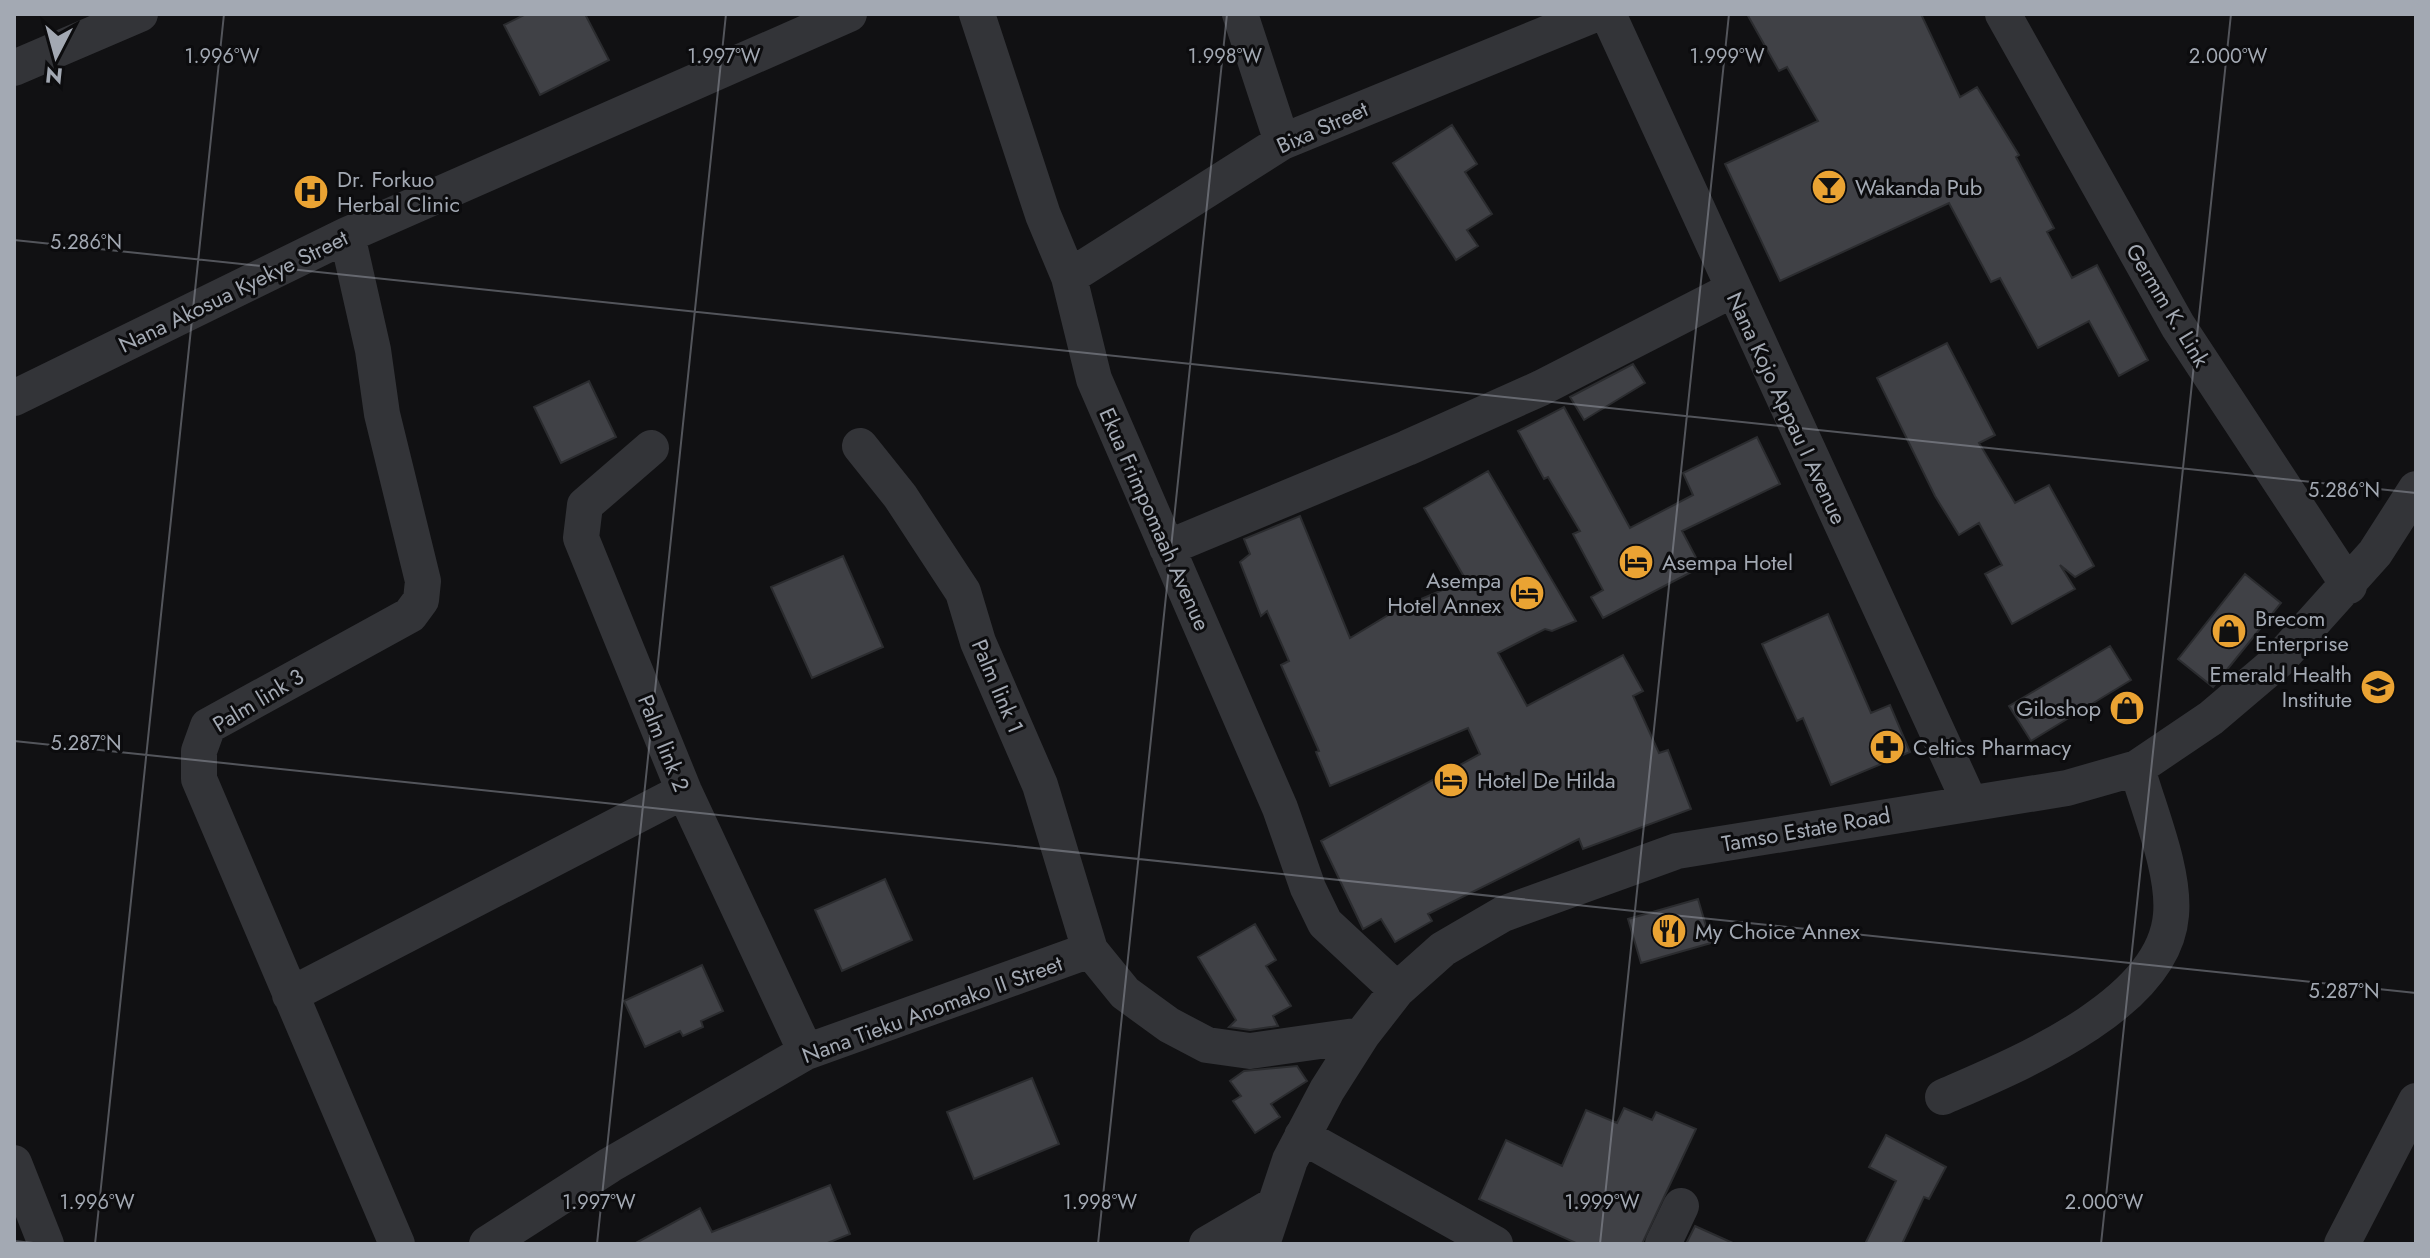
<svg xmlns="http://www.w3.org/2000/svg" width="2430" height="1258" font-family="Jost,sans-serif">
<style>
.building{fill:#404146;stroke:#2b2c2f;stroke-width:2}
.lines{fill:none;stroke-linecap:round;stroke-linejoin:round}
.minor{stroke:#333438;stroke-width:36}
.ticks{fill:none;stroke:#a3a9b3;stroke-width:2;stroke-opacity:0.45}
.labels{text-anchor:middle;stroke-width:6;stroke-linejoin:round;paint-order:stroke}
.street-label{font-size:22px;fill:#a3a9b3;stroke:#0c0c0e}
.poi-label{font-size:22px;fill:#a3a9b3;stroke:#0c0c0e;text-anchor:start}
.ticks-label{font-size:20px;text-anchor:middle;fill:#a3a9b3;stroke:#0c0c0e;stroke-width:6;stroke-linejoin:round;paint-order:stroke}
</style>
<rect width="100%" height="100%" fill="#111113"/>
<!-- building -->
<path class="building" d="M526,14H585L609,60L540,95L504,25Z
M1747,14H1921L1960,97L1977,87L2019,155L2016,157L2054,228L2047,232L2072,278L2097,265L2148,360L2119,376L2089,321L2038,348L2000,278L1991,282L1949,203L1780,281L1725,164L1818,121L1787,67L1779,71Z
M1452,125L1477,164L1465,172L1492,214L1467,230L1478,246L1456,260L1393,163Z
M1947,343L1995,435L1979,443L2015,503L2049,485L2094,566L2075,577L2060,565L2075,589L2012,624L1985,574L2002,565L1979,523L1959,535L1935,496L1877,378Z
M1633,364L1645,383L1584,420L1570,397Z
M589,381L616,437L561,463L534,407Z
M1564,407L1630,528L1693,495L1683,473L1757,437L1780,484L1682,531L1701,567L1603,618L1591,597L1603,590L1573,534L1580,531L1548,477L1544,479L1518,431Z
M1488,471L1576,621L1552,631L1545,629L1498,653L1527,706L1623,655L1643,691L1633,696L1659,753L1668,750L1691,809L1583,849L1579,839L1428,914L1432,921L1395,942L1381,919L1363,929L1321,841L1480,754L1468,728L1330,786L1316,752L1319,751L1281,665L1289,661L1267,611L1261,616L1240,562L1250,554L1244,539L1300,516L1350,638L1400,608L1466,580L1424,508Z
M843,556L883,647L812,678L771,587Z
M2245,574L2281,603L2213,687L2178,659Z
M1828,614L1871,713L1890,705L1910,752L1831,785L1803,718L1797,721L1762,644Z
M2110,646L2131,680L2031,741L2009,706Z
M885,879L912,940L842,971L815,910Z
M1698,899L1711,943L1641,963L1628,919Z
M1255,924L1276,960L1266,966L1291,1006L1273,1016L1278,1026L1250,1030L1229,1027L1236,1020L1198,957Z
M702,965L723,1011L701,1021L703,1027L683,1036L680,1031L645,1047L624,1001Z
M1297,1066L1307,1081L1271,1104L1280,1117L1255,1133L1233,1101L1241,1096L1230,1081L1244,1071Z
M1032,1078L1059,1144L974,1179L947,1112Z
M1624,1108L1652,1120L1656,1112L1696,1129L1642,1244H1578L1479,1199L1506,1140L1562,1166L1586,1110L1617,1123Z
M1886,1135L1946,1167L1929,1199L1924,1197L1902,1244H1865L1896,1181L1869,1167Z
M830,1185L850,1234L825,1244H634L700,1208L712,1232Z
M1695,1226L1735,1244H1686Z"/>
<g class="lines">
<!-- minor -->
<path class="minor" d="M977,14L1043,215L1069,277L1094,379L1280,808L1308,888L1325,923L1397,990
M1240,14L1282,142
M1608,14L1969,801
M2003,14L2178,326L2349,586
M14,68L140,14
M347,235L373,350L382,414L423,581L421,600L410,615L208,726L199,751V779L397,1244
M1069,277L1282,142L1595,14
M14,398L347,235L849,14
M860,446L900,496L963,592L978,642L1040,785L1090,950L1125,993L1169,1025L1207,1045L1250,1051L1362,1035
M651,448L585,505L581,538L684,791L806,1052
M1167,548L1407,448L1541,388L1732,290
M290,995L684,791
M1943,1097C2014,1066 2164,1006 2171,915C2175,871 2149,811 2137,768
M1302,1136L1495,1244
M14,1163L46,1244
M487,1244L610,1165L806,1052L1090,950
M1207,1244L1274,1205
M1262,1244L1290,1160L1327,1090L1362,1035L1397,990L1443,949L1503,914L1677,851L2067,788L2137,768L2211,718L2278,661L2375,553L2416,489
M1663,1244L1681,1206
M2342,1244L2416,1101"/>
</g>
<!-- ticks -->
<path class="ticks" d="M14,240L2416,493M14,741L2416,993M14,1241L43,1244M95,1244L224,14M597,1244L726,14M1098,1244L1227,14M1600,1244L1729,14M2101,1244L2231,14"/>
<!-- icons -->
<defs>
<symbol id="bar-disc" viewBox="-11 -11 22 22"><circle r="9.5" fill="#eaa333" stroke="#0c0c0e"/><path d="M-6-5H6L.8 .8V4.5H3.5V6h-7V4.5H-.8V.8Z" fill="#111"/></symbol>
<symbol id="hospital-disc" viewBox="-11 -11 22 22"><circle r="9.5" fill="#eaa333" stroke="#0c0c0e"/><path d="M-5-5h3v3.5h4V-5h3V5h-3V1.5h-4V5h-3Z" fill="#111"/></symbol>
<symbol id="hotel-disc" viewBox="-11 -11 22 22"><circle r="9.5" fill="#eaa333" stroke="#0c0c0e"/><path d="M-6-4.5h1.5V1H6V5H4.5V3h-9V5H-6ZM-4 0a1.8 1.8 0 1 1 3.6 0ZM.5 0V-2.5h3Q6-2.5 6 0Z" fill="#111"/></symbol>
<symbol id="shop-disc" viewBox="-11 -11 22 22"><circle r="9.5" fill="#eaa333" stroke="#0c0c0e"/><path d="M-5-2.5h2.3a2.7 3.5 0 0 1 5.4 0H5L5.5 6h-11ZM-1.5-2.5h3a1.5 2.3 0 0 0-3 0Z" fill="#111"/></symbol>
<symbol id="university-disc" viewBox="-11 -11 22 22"><circle r="9.5" fill="#eaa333" stroke="#0c0c0e"/><path d="M0-5L7-2L0 1L-7-2ZM-4 1L0 2.5L4 1V4Q0 6-4 4Z" fill="#111"/></symbol>
<symbol id="pharmacy-disc" viewBox="-11 -11 22 22"><circle r="9.5" fill="#eaa333" stroke="#0c0c0e"/><path d="M-2-6h4v4h4v4h-4v4h-4v-4h-4v-4h4Z" fill="#111"/></symbol>
<symbol id="restaurant-disc" viewBox="-11 -11 22 22"><circle r="9.5" fill="#eaa333" stroke="#0c0c0e"/><path d="M-5-6h1v4h1v-4h1v4h1v-4h1v5L-1.5 .5V6h-2V.5L-5-1ZM5-6V6H3V1.5H1.5Q1.5-4 5-6Z" fill="#111"/></symbol>
</defs>
<g fill-rule="evenodd">
<use href="#bar-disc" x="1809" y="167" width="40" height="40"/>
<use href="#hospital-disc" x="291" y="172" width="40" height="40"/>
<use href="#hotel-disc" x="1616" y="542" width="40" height="40"/>
<use href="#hotel-disc" x="1507" y="573" width="40" height="40"/>
<use href="#shop-disc" x="2209" y="611" width="40" height="40"/>
<use href="#university-disc" x="2358" y="667" width="40" height="40"/>
<use href="#shop-disc" x="2107" y="688" width="40" height="40"/>
<use href="#pharmacy-disc" x="1867" y="727" width="40" height="40"/>
<use href="#hotel-disc" x="1431" y="760" width="40" height="40"/>
<use href="#restaurant-disc" x="1649" y="911" width="40" height="40"/>
</g>
<g class="labels">
<!-- street labels -->
<g class="street-label">
<text transform="translate(1322 127) rotate(-24)" y="8">Bixa Street</text>
<text transform="translate(233 291) rotate(-26)" y="8">Nana Akosua Kyekye Street</text>
<text transform="translate(2168 305) rotate(59)" y="8">Germm K. Link</text>
<text transform="translate(1787 408) rotate(65)" y="8">Nana Kojo Appau I Avenue</text>
<text transform="translate(1155 519) rotate(66)" y="8">Ekua Frimpomaah Avenue</text>
<text transform="translate(998 686) rotate(67)" y="8">Palm link 1</text>
<text transform="translate(258 700) rotate(-31)" y="8">Palm link 3</text>
<text transform="translate(664 743) rotate(68)" y="8">Palm link 2</text>
<text transform="translate(1806 829) rotate(-10)" y="8">Tamso Estate Road</text>
<text transform="translate(932 1009) rotate(-20)" y="8">Nana Tieku Anomako II Street</text>
</g>
<!-- poi labels -->
<g class="poi-label">
<text x="337" y="187">Dr. Forkuo<tspan x="337" dy="25">Herbal Clinic</tspan></text>
<text x="1855" y="195">Wakanda Pub</text>
<text x="1662" y="570">Asempa Hotel</text>
<text x="1501" y="588" text-anchor="end">Asempa<tspan x="1501" dy="25">Hotel Annex</tspan></text>
<text x="2255" y="626">Brecom<tspan x="2255" dy="25">Enterprise</tspan></text>
<text x="2352" y="682" text-anchor="end">Emerald Health<tspan x="2352" dy="25">Institute</tspan></text>
<text x="2101" y="716" text-anchor="end">Giloshop</text>
<text x="1913" y="755">Celtics Pharmacy</text>
<text x="1477" y="788">Hotel De Hilda</text>
<text x="1695" y="939">My Choice Annex</text>
</g>
</g>
<g class="ticks-label">
<text x="222" y="63">1.996°W</text>
<text x="724" y="63">1.997°W</text>
<text x="1225" y="63">1.998°W</text>
<text x="1727" y="63">1.999°W</text>
<text x="2228" y="63">2.000°W</text>
<text x="86" y="249">5.286°N</text>
<text x="2344" y="497">5.286°N</text>
<text x="86" y="750">5.287°N</text>
<text x="2344" y="998">5.287°N</text>
<text x="97" y="1209">1.996°W</text>
<text x="599" y="1209">1.997°W</text>
<text x="1100" y="1209">1.998°W</text>
<text x="1602" y="1209">1.999°W</text>
<text x="2104" y="1209">2.000°W</text>
</g>
<!-- border -->
<rect width="2430" height="1258" fill="none" stroke="#a3a9b3" stroke-width="32"/>
<!-- north arrow -->
<g transform="translate(56 56) rotate(186)" stroke="#0c0c0e" stroke-width="6" paint-order="stroke">
<path d="M0-6L14 30L0 20L-14 30Z" fill="#a3a9b3"/>
<text y="-12" font-size="22" font-weight="bold" text-anchor="middle" fill="#a3a9b3">N</text>
</g>
</svg>
